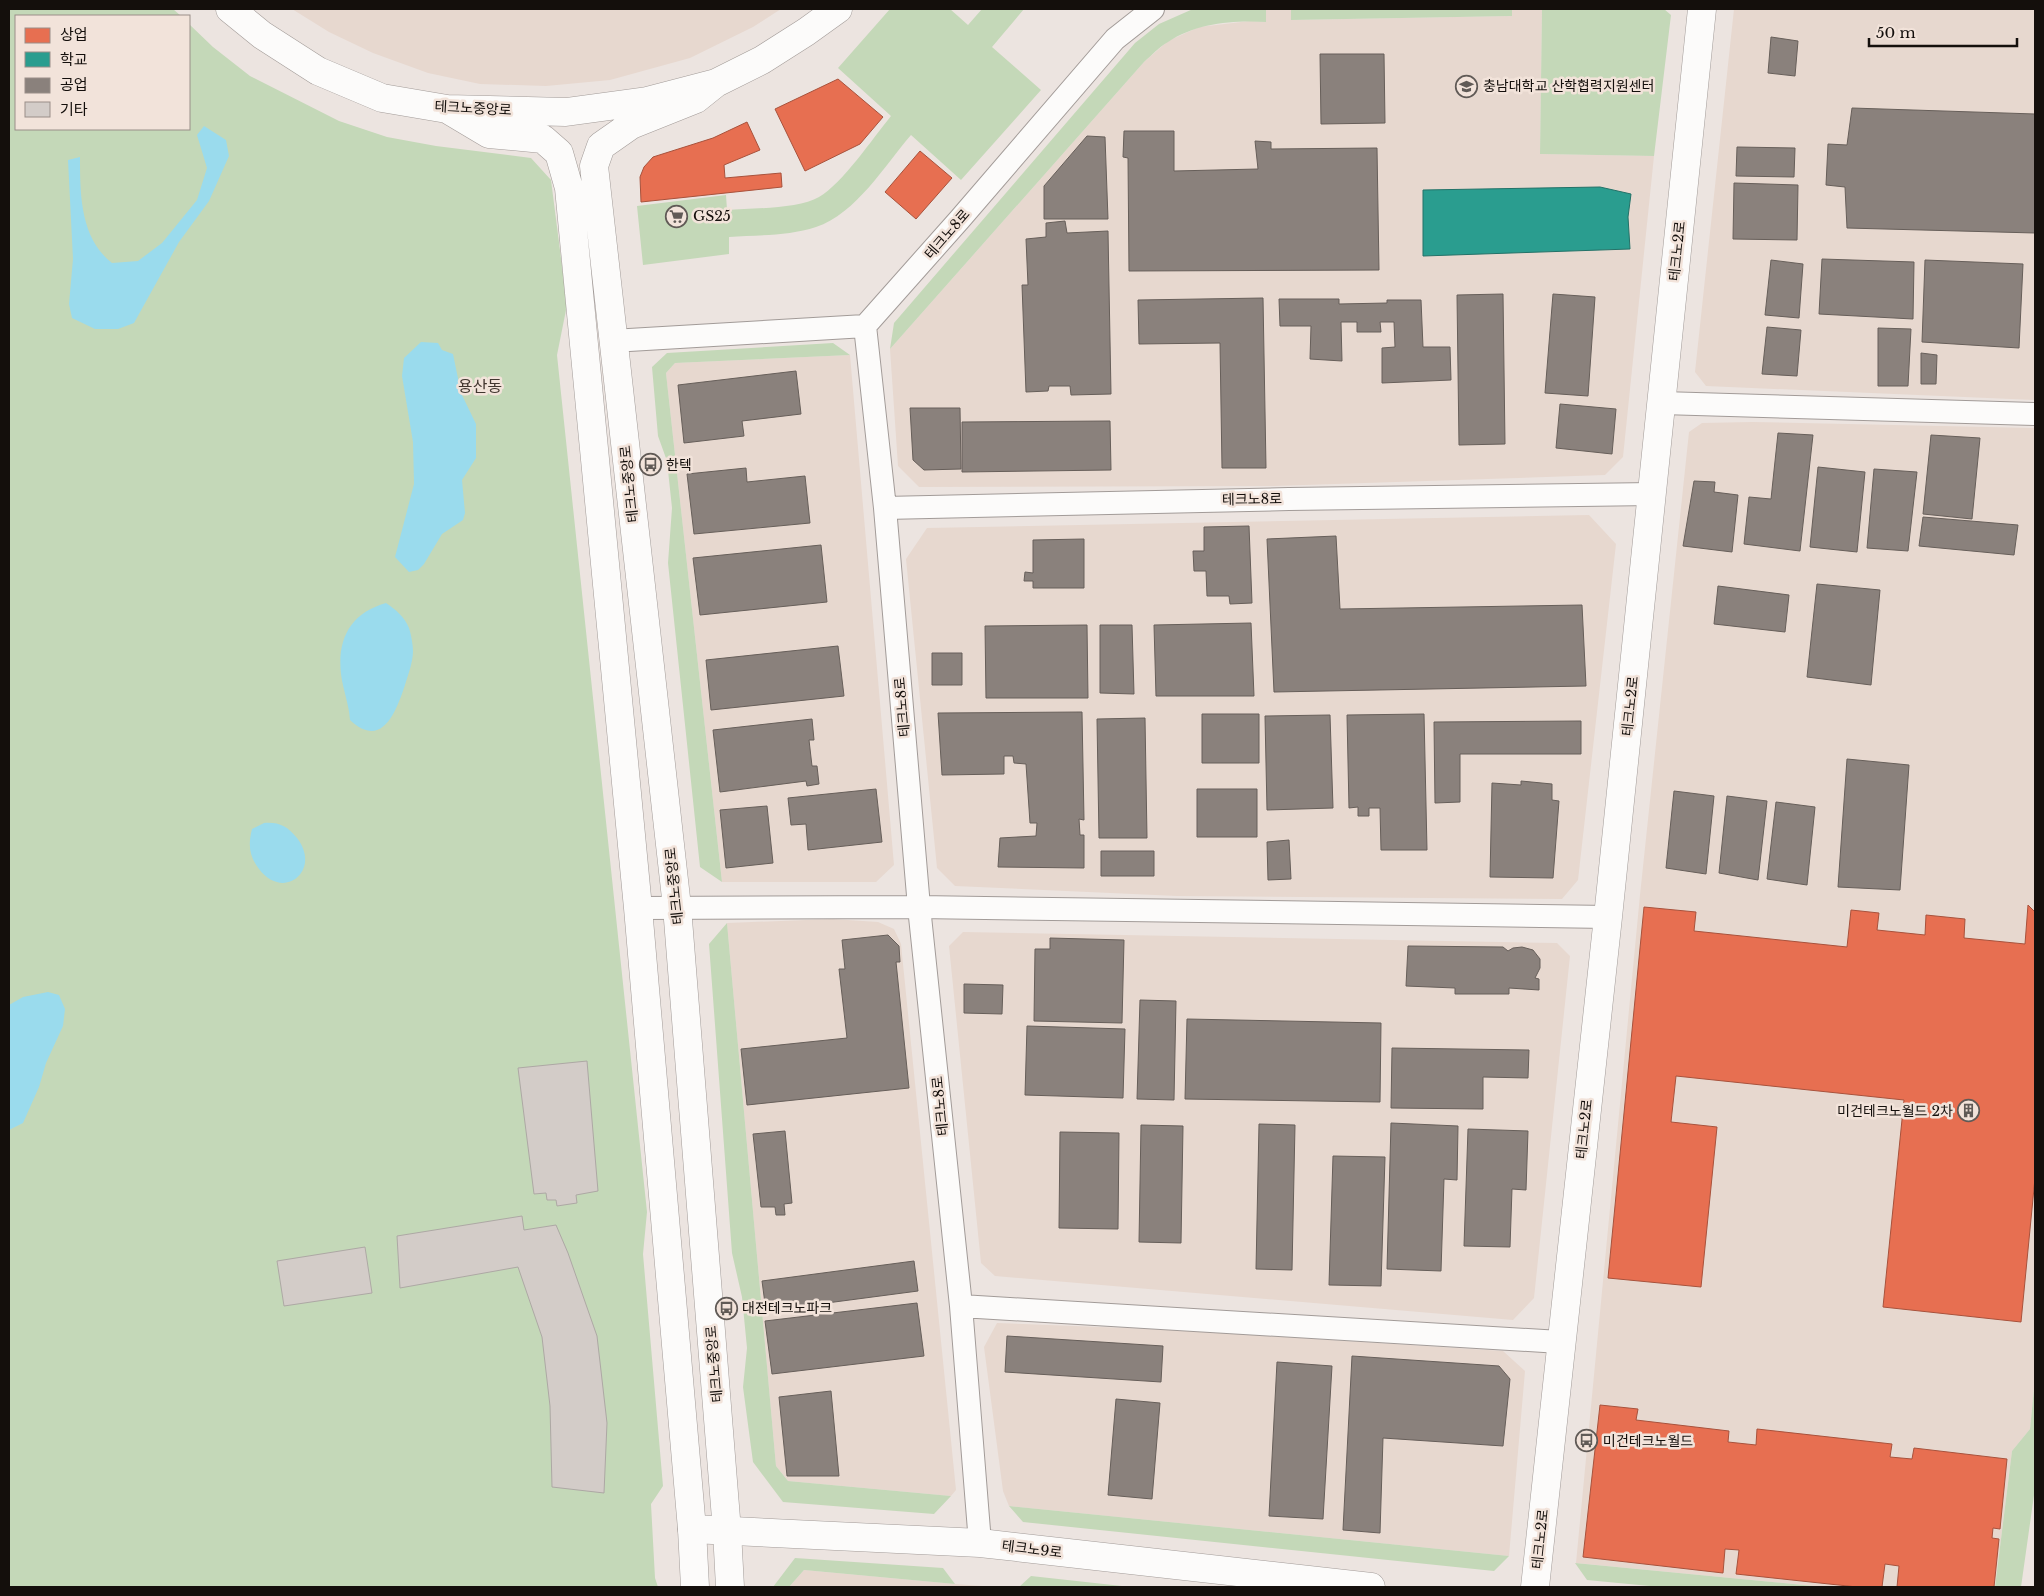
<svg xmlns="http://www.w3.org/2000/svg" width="2044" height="1596" font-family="'Libre Baskerville','Noto Sans KR',serif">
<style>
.built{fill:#e7d8cf}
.green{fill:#c4d8b8}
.water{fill:#9adbed}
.shops{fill:#e76f51;stroke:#a8523c}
.schools{fill:#2a9d8f;stroke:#237268}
.industry{fill:#8a817c;stroke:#675f5a}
.building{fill:#d3ccc8;stroke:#ada8a4}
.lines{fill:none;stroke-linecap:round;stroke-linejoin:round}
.minor-casing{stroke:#a29b98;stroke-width:24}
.tertiary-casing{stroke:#a29b98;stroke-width:29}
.secondary-casing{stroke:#a29b98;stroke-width:29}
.minor{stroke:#fcfbfa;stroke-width:22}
.tertiary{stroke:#fcfbfa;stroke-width:28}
.secondary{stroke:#fcfbfa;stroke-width:28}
.labels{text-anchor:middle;stroke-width:5;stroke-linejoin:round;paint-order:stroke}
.poi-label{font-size:14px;fill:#140f0c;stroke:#f2e3da;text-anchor:start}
.street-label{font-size:14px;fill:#140f0c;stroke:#f2e3da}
.quarter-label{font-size:16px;fill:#41362f;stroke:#f2e3da}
</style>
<rect width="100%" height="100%" fill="#ece4e0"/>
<!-- built -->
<path class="built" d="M292,9H781L753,27L690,58L610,80L546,86L480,84L428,73L373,53L329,32Z
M1266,9H1291V20L1512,16V9H1542L1540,154L1654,156L1623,457L1605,475L1274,486L919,487L898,466L890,349L1144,62L1168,41L1199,27L1250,21L1266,22Z
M1734,9H2035V400L1706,386L1695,372Z
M850,355L894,865L876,882H722L666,373L675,363Z
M1752,422L2035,428V1379L2030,1429L2012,1451L1995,1587H1824L1576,1563L1640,895L1689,432L1702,423Z
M1589,515L1616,544L1578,880L1562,899L1177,896L955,886L937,868L906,559L927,528Z
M832,919L878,922L894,929L901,944L956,1490L951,1496L788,1481L776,1466L727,923Z
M963,932L1557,943L1570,956L1534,1298L1513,1320L995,1276L981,1263L949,946Z
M997,1323L1177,1330L1503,1351L1525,1371L1509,1556L1009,1506L1003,1491L984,1347Z
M804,1570L955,1584L996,1587H789Z"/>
<!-- green -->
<path class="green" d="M9,9H173L181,16H16V129H189V24L213,47L250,76L339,121L387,137L436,146L531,158L551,180L567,305L557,355L647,1212L643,1254L663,1486L651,1504L655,1578L658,1587H9Z
M890,9H950L968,25L982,9H1024L992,47L1041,90L961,180L911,135C885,165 856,214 816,227C789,236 757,235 729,237V254L643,265L637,206L726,195L727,210C752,208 799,209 819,197C842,184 873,138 891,116L838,68Z
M1193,9H1266V22C1234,20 1196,23 1168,42C1159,47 1152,55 1144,62L890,349L894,323L1135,43L1159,24Z
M1291,9H1512V16L1291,20Z
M1542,9H1664L1671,15L1654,156L1540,154Z
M833,343L850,355L675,363L666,373L722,882L700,867L668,563L672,508L667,461L658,436L652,367L667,353Z
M727,923L776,1466L788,1481L951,1496L934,1514L783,1502L753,1462L743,1387L747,1348L742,1297L732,1253L709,944Z
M2035,1379V1488L2021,1587H1995L2012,1451L2030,1429Z
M1009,1506L1509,1556L1494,1571L1023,1522Z
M795,1558L943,1568L955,1584L804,1570L789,1587H773Z
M1575,1563L1824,1587H1660L1587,1580Z
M1031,1576L1131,1587H1019Z"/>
<!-- water -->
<path class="water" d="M204,126L226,140L229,156L209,201L179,242L134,323L118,329H95L72,318L69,304L73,259L68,160L80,157C80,194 80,238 112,263L138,261L162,243L197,200L207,168L197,135Z
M421,342L438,343L442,350L453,354L461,393L476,424V458L462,480L465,513L463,520L442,534L424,564L418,570L409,572L395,557L414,484L413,442L402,376L404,358Z
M386,603C396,610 404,616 409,628C411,634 413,645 413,651C413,662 408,675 405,685C396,712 382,750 350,720C349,704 343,690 341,674C337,638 351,613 386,603Z
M264,823C279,822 287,826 297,838C322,870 284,902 259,869C249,856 248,845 252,829Z
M48,992L59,995L65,1009L63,1026L46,1063L39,1087L23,1123L9,1130V1005L23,997Z"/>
<!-- shops -->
<path class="shops" d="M838,79L883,117L860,144L805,171L775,109Z
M747,122L760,150L724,165L725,178L781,173L782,187L641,202L640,177L644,167L653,157L713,138Z
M920,151L952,178L916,219L885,192Z
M2028,905L2035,912V1178L2021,1322L1883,1307L1904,1100L1676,1076L1671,1122L1717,1127L1701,1287L1608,1278L1644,907L1696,912L1694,931L1847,947L1851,910L1879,913L1877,930L1925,935L1926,915L1965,919L1964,938L2025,944Z
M1600,1405L1638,1409L1636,1420L1729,1431L1728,1442L1756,1445L1757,1429L1892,1444L1890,1457L1912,1459L1914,1448L2007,1459L2000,1529L1993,1528L1992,1538L1999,1539L1994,1587H1897L1899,1566L1885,1564L1882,1587H1857L1736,1574L1739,1550L1725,1549L1723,1573L1583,1557Z"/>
<!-- schools -->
<path class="schools" d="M1600,187L1631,194L1628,217L1630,249L1423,256V190Z"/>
<!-- industry -->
<path class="industry" d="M1771,37L1798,41L1795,76L1768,73Z
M1320,54H1384L1385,123L1321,124Z
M1852,108L2035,114V233L1847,228L1845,187L1826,185L1828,144L1847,145Z
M1124,131H1174V171L1258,169L1255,141L1271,142V149L1377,148L1379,270L1129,271L1128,158L1123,157Z
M1087,136L1105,137L1108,219H1044V186Z
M1737,147L1795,148L1794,177L1736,176Z
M1734,183L1798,185L1797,240L1733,239Z
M1065,221L1067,233L1108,231L1111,394L1071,395L1070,386H1049L1048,391L1026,392L1022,285H1028L1026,239L1046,237V223Z
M1822,259L1914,262L1913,319L1819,314Z
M1771,260L1803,264L1799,318L1765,315Z
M1925,260L2023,264L2019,348L1922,342Z
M1503,294L1505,444L1459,445L1457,295Z
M1553,294L1595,297L1588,396L1545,393Z
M1263,298L1266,468H1222L1220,343L1139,344L1138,300Z
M1279,299H1339V304L1387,303V300H1421L1423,347H1450L1451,380L1382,383V348L1395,347L1394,322H1380L1381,332H1357V322H1341L1342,361L1310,359L1311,326H1280Z
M1767,327L1801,330L1797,376L1762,374Z
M1878,328L1911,329L1908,386H1878Z
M1921,353L1937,355L1936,384H1921Z
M796,371L801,414L742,421L744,436L684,443L678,385Z
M1560,404L1616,409L1612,454L1556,448Z
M910,408H960L961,469L924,470L913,460Z
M1110,421L1111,470L962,472V422Z
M1778,433L1813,435L1800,551L1744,544L1749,497L1771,499Z
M1931,435L1980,438L1972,519L1923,514Z
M1818,467L1865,472L1857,552L1810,547Z
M746,468L747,482L805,476L810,523L694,534L687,474Z
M1874,469L1917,472L1908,551L1867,548Z
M1694,481L1715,482L1714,492L1738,495L1732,552L1683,546Z
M1923,517L2018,525L2014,555L1919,546Z
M1249,526L1252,603L1230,604L1229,596H1207L1206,571H1194L1193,551H1204V527Z
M1336,536L1340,609L1582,605L1586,686L1274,692L1267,539Z
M1084,539V588H1033V581H1024L1025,572L1033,573V540Z
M821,545L827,602L700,615L693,558Z
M1817,584L1880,590L1871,685L1807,677Z
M1718,586L1789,595L1785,632L1714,624Z
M1251,623L1254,696H1156L1154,625Z
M1087,625L1088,698H986L985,626Z
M1100,625H1132L1134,694L1100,693Z
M838,646L844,696L711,710L706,660Z
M932,653H962V685H932Z
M1082,712L1084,820L1079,819L1080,835H1084V868L998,867L1000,838L1036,836L1037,823H1030L1026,764L1014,763L1013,756H1004V774L942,775L938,713Z
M1202,714H1259V763H1202Z
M1424,714L1427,850H1381L1380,808H1369V816H1358V807L1349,808L1347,715Z
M1330,715L1333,808L1267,810L1265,716Z
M1145,718L1147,838H1099L1097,719Z
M812,719L814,740H809L812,766H817L819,784L807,786L806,781L720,792L713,730Z
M1581,721V754H1460V802L1435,803L1434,722Z
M1847,759L1909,765L1900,890L1838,887Z
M1521,781L1552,784V800L1559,801L1553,878L1490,877L1492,783L1521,785Z
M876,789L882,842L808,850L806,824L791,825L788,798Z
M1197,789H1257V837H1197Z
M1674,791L1714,796L1706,874L1666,868Z
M1727,796L1767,801L1758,880L1719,873Z
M1776,802L1815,807L1807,885L1767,879Z
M767,806L773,863L726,868L720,810Z
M1289,840L1291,879L1268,880L1267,842Z
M1101,851H1154V876H1101Z
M888,935L899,946L900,962H896L909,1088L747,1105L741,1049L847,1038L839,969H845L842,940Z
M1050,938L1124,940L1122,1023L1034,1021L1035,949H1050Z
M1408,946L1503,947L1508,951L1513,948L1522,947L1533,950L1540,959V968L1535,978L1539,979V990L1509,988V994H1455V988L1406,986Z
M964,984L1003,985L1002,1014L964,1013Z
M1140,1000L1176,1001L1174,1100L1137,1099Z
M1187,1019L1381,1023L1380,1102L1185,1099Z
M1027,1026L1125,1029L1123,1098L1025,1095Z
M1392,1048L1529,1050L1528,1078L1483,1077V1109L1391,1108Z
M1391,1123L1458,1126L1457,1180L1444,1179L1441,1271L1387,1269Z
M1259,1124L1295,1125L1292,1270L1256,1269Z
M1141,1125L1183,1126L1181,1243L1139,1242Z
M1468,1129L1528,1131L1526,1190L1512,1189L1510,1247L1464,1246Z
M785,1131L792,1203L784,1204L785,1215H776L775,1207H761L753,1134Z
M1060,1132L1119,1133L1118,1229L1059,1228Z
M1333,1156L1385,1157L1381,1286L1329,1285Z
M914,1261L918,1291L766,1311L762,1281Z
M917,1303L924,1356L772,1374L765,1321Z
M1007,1336L1163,1346L1161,1382L1005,1372Z
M1352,1356L1499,1366L1510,1379L1503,1446L1383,1438L1380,1533L1343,1530Z
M1277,1362L1332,1366L1323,1519L1269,1516Z
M831,1391L839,1476H787L779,1397Z
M1116,1399L1160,1403L1152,1499L1108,1495Z"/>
<!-- building -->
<path class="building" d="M587,1061L598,1191L576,1195L577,1203L557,1206L556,1200H547L546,1193L534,1194L518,1068Z
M522,1216L524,1230L556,1225L568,1253L597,1336L607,1423L604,1493L552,1487L550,1406L542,1337L518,1267L400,1288L397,1236Z
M365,1247L372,1293L284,1306L277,1261Z"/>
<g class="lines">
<defs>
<path id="minor" d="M612,341L865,326
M1662,403L2035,414
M885,508L1289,499L1653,494
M638,908L919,907L1608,917
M961,1306L1560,1342
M980,1543L961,1306L919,907L885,508L865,326L960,219L1115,39L1153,9"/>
<path id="tertiary" d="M692,1529L980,1543L1371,1587
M1535,1587L1608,917L1702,9"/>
<path id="secondary" d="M230,9L262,35L318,71L382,98L447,109L566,112L647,101L716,83L762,60L806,32L838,9
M716,83L696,99L631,125L601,146L594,166L677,907L727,1531L730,1587
M447,109L489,134L543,139L559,153L569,188L638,908L692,1529L695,1587"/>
</defs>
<!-- minor casing -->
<use href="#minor" class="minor-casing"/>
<!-- tertiary casing -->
<use href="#tertiary" class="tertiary-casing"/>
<!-- secondary casing -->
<use href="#secondary" class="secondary-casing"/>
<!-- minor -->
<use href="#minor" class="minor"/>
<!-- tertiary -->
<use href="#tertiary" class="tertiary"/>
<!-- secondary -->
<use href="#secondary" class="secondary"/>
</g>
<!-- icons -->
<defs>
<symbol id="university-ring" viewBox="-11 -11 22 22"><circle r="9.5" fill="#f2e3da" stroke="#605a56" stroke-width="1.5"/><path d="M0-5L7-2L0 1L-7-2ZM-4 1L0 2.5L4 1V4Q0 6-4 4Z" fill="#605a56"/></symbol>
<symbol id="supermarket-ring" viewBox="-11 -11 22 22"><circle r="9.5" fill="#f2e3da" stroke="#605a56" stroke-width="1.5"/><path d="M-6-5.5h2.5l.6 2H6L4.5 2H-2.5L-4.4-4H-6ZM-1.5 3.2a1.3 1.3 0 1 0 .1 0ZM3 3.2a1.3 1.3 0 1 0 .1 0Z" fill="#605a56"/></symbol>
<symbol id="bus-ring" viewBox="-11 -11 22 22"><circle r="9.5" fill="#f2e3da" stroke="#605a56" stroke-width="1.5"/><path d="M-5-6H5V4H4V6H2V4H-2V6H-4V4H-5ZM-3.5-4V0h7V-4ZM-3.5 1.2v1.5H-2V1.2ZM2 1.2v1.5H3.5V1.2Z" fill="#605a56"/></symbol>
<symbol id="building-ring" viewBox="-11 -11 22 22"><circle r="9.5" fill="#f2e3da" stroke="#605a56" stroke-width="1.5"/><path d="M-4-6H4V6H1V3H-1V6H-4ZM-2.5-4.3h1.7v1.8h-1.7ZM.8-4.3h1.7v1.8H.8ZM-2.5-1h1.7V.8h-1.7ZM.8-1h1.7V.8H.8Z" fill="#605a56"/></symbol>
</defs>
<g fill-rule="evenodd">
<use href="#university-ring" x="1454" y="74" width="25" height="25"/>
<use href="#supermarket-ring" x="664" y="204" width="25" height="25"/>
<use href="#bus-ring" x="638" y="452" width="25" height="25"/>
<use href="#building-ring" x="1956" y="1098" width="25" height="25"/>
<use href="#bus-ring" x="714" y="1296" width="25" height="25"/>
<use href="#bus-ring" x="1574" y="1428" width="25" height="25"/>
</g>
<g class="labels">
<!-- poi labels -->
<g class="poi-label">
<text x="1483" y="91">충남대학교 산학협력지원센터</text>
<text x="693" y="221">GS25</text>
<text x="666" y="470">한텍</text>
<text x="1953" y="1116" text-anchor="end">미건테크노월드 2차</text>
<text x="742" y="1313">대전테크노파크</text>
<text x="1603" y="1446">미건테크노월드</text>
</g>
<!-- street labels -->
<g class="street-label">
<text transform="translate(473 108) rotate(3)" y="5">테크노중앙로</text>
<text transform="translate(947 234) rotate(-49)" y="5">테크노8로</text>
<text transform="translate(1677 251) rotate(-84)" y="5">테크노2로</text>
<text transform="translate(629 484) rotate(-96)" y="5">테크노중앙로</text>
<text transform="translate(1252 499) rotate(-1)" y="5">테크노8로</text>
<text transform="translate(1630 706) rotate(-84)" y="5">테크노2로</text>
<text transform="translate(902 707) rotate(-95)" y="5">테크노8로</text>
<text transform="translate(674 886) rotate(-96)" y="5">테크노중앙로</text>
<text transform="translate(940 1106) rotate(-96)" y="5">테크노8로</text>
<text transform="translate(1584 1129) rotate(-84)" y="5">테크노2로</text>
<text transform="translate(714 1364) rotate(-95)" y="5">테크노중앙로</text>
<text transform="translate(1540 1539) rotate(-84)" y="5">테크노2로</text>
<text transform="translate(1032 1549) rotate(7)" y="5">테크노9로</text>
</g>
<!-- quarter labels -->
<g class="quarter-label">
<text x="480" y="392">용산동</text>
</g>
</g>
<!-- border -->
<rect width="2044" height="1596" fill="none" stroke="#140f0c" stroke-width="20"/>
<!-- legend -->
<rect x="15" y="15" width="175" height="115" fill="#f2e3da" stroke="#998e88"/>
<rect x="25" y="28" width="25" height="15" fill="#e76f51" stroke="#998e88"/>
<text x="60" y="40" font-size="15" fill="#140f0c">상업</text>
<rect x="25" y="52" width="25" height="15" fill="#2a9d8f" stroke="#998e88"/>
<text x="60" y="65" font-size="15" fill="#140f0c">학교</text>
<rect x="25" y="78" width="25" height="15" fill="#8a817c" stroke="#998e88"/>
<text x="60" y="90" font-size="15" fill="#140f0c">공업</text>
<rect x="25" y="102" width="25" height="15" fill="#d3ccc8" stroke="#998e88"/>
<text x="60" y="115" font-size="15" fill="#140f0c">기타</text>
<!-- scale -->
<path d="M1869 38v8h148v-8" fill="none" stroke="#140f0c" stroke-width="2.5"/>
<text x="1876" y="38" font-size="15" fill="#140f0c" stroke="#f2e3da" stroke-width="4" paint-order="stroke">50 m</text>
</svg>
